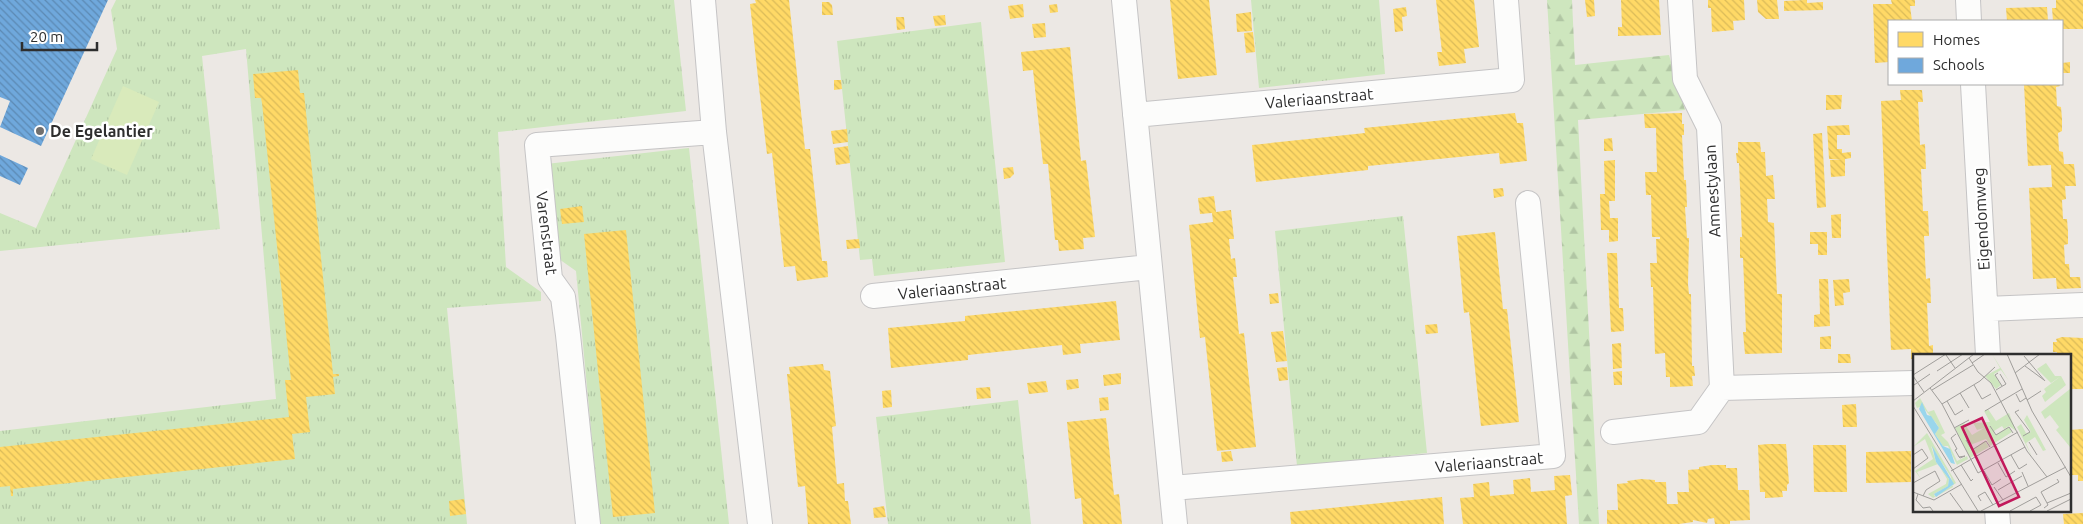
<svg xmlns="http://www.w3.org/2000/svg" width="2083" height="524" font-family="Ubuntu,sans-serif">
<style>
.grass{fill:url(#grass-tufts)}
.forest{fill:url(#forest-firs)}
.pitch{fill:#d9eabb}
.homes{fill:url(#homes-back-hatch)}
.schools{fill:url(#schools-back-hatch)}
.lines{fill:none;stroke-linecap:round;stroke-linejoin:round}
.minor-casing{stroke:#c5c4c5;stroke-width:26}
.minor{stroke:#fcfcfb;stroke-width:24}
.poi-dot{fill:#706f6e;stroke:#fff;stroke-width:2}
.labels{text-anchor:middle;stroke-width:5;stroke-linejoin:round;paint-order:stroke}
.street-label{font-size:16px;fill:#2e2e2e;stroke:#fff}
.poi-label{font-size:16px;font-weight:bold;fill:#2e2e2e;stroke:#fff;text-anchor:start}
.inset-road{fill:none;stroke:#a09e9b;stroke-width:1}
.view{fill:#c2185b;fill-opacity:0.15;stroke:#c2185b;stroke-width:2.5}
.inset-edge{fill:none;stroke:#2e2e2e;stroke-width:2.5}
</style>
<defs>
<pattern id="grass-tufts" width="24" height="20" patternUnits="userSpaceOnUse" patternTransform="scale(1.25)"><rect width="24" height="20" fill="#cee6be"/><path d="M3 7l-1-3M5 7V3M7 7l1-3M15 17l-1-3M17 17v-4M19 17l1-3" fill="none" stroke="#b1c6a4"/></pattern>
<pattern id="forest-firs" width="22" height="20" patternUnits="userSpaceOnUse" patternTransform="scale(1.25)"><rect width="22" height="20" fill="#cee6be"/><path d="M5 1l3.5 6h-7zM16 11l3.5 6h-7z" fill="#b1c6a4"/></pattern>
<pattern id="homes-back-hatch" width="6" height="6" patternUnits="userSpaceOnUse" patternTransform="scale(1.25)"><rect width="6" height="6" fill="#ffd966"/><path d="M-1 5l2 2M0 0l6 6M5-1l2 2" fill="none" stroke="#dbbb59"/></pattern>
<pattern id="schools-back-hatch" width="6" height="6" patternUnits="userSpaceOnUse" patternTransform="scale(1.25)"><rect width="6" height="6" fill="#6fa8dc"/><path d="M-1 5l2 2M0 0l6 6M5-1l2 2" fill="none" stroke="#5c89b3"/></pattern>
</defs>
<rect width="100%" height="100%" fill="#ece8e4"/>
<!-- grass -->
<path class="grass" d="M116,0H674L686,111L498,132L506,267L541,292V301L447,308L467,524H0V431L276,399L246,49L202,56L220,229L0,251V213L36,228L117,49L111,10Z
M1251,0H1379L1385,74L1259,88Z
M981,22L1005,262L874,276L872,259L860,260L837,41Z
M689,148L729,524H600L576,271L542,247L537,165Z
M1403,216L1427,453L1297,466L1275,231Z
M1018,400L1031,524H888L876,417Z"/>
<!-- forest -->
<path class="forest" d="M1547,0H1572L1575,65L1669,55L1685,110L1578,120L1599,524H1579Z"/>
<!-- pitch -->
<path class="pitch" d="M123,86L159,102L127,175L91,159Z"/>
<!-- homes -->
<path class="homes" d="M755,0H789L805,149H810L822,261H827L828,277L797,281L795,266L784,267L772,153L767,154L760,96L750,4L756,3Z
M1170,0H1209L1217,75L1178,79Z
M1436,0H1474L1479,47L1464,49L1466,63L1439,66L1437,52H1442Z
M1585,0H1594L1595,16L1587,17Z
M1621,0H1659L1661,35L1618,36V27H1622Z
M1708,0H1744L1745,20L1733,21L1734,30L1712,32L1711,8H1708Z
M1757,0H1777L1779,19H1766L1758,12Z
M1804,0H1807V3L1823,2V10L1784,11V1Z
M1891,0H1915V6H1910L1912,21H1889V62L1875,63L1873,4H1892Z
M2056,0H2083V29H2062V21H2053L2052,8H2056Z
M822,2H829L832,5L833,15H822Z
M1023,4L1024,17L1010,19L1008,6Z
M1057,4L1058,12L1050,13L1049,5Z
M1406,7L1407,16L1402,17L1403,31L1395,32L1393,9Z
M2047,7L2048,21H2007L2006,8Z
M1251,12L1252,31L1237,32L1236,14Z
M945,15L946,25L935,26L933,16Z
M896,17H904L905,29L897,30Z
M1045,23L1046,37L1034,38L1032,24Z
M1253,32L1255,52L1246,53L1244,33Z
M1070,47L1081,161L1086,160L1095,237L1083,238L1084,249L1059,251L1058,240H1055L1048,164H1043L1033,70L1023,71L1021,52Z
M2070,62V73H2062V63Z
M298,70L300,93H304L333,374H339V376L333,377L335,394L306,397L310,432L292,434L295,459L13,489V496H11L10,486L0,487V447L289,417L285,380H291L262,103L261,98H255L253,74Z
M834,80H841L842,89L834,90Z
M2024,84H2060V86L2056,87L2057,106L2061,107L2062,119V131L2058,133L2059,151L2063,152L2064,164H2074L2076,186H2065L2066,199L2062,200L2063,219H2067L2068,232V244L2064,245L2065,264H2069L2070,277H2080L2081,288L2057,289L2056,278L2033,279L2029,188L2052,187L2051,165L2028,166Z
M1900,90H1922L1923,102H1918L1920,145L1925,144L1926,169H1921L1923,211H1928L1929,236H1924L1926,279L1930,278L1931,303H1927L1929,346L1933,345V355H1914V359H1911V349L1891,350L1881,101L1901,100Z
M1826,95H1842L1841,109L1826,110Z
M1515,113L1517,123H1523L1527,161L1500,164L1499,153L1368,166V170L1256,182L1252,145L1365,133L1364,128Z
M1682,113V124H1684V135H1682L1684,180H1686L1687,207H1685L1687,238H1689L1688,284L1689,294H1691L1692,366H1694L1695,376H1692L1693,386L1670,387V377H1666L1665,353L1655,354L1653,287H1651L1650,263H1657L1656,239H1660V237H1652L1651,195H1646L1645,172H1657L1656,128H1645L1644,114Z
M1849,125L1850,135H1837V149H1842V153L1851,152V158L1845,159V176L1831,177L1830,160L1842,159H1829L1827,126Z
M847,129L848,142L833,144L831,131Z
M1822,133L1826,207L1817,208L1813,134Z
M1612,138L1613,151H1604V139Z
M1738,142H1760L1761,152H1765L1766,176L1773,175L1775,199H1767L1768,222L1774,223L1777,294H1782V353L1745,354L1743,332H1746L1743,258H1740V237H1742L1739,163H1737L1736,153H1738Z
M848,146L850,163L836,165L834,148Z
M1615,160V201H1609L1610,218H1618V241L1609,242V230H1601L1600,194H1605L1604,161Z
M1013,167L1014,174L1010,178L1004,179L1003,168Z
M1503,188L1504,196L1494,198L1493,189Z
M1214,196L1216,212L1231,210L1234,239H1229L1231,259L1235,258L1237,277H1233L1237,314L1239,334L1244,333L1256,447L1217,451L1205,337L1200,338L1189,225L1213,222L1212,213L1200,214L1198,198Z
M582,206L584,222L562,224L560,209Z
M1841,214V238H1832L1831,215Z
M626,230L655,513L613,517L584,234Z
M1495,232L1503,309H1507L1519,422L1481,426L1469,312L1464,313L1457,236Z
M1810,232H1827V255H1818V244H1810Z
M859,239L860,248L847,249L846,240Z
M1607,253H1617L1619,308H1623L1624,331L1611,332Z
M1819,279H1828L1830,326L1814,327V315L1820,314Z
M1849,279L1850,292L1843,293L1844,305L1835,306L1833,280Z
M1278,293L1279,303L1270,304L1269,294Z
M1116,301L1120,340L1080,344L1081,353L1063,355L1062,345L968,355V360L891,368L888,328L965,321V316Z
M1437,324L1438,333L1426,334L1425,325Z
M1283,331L1287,361L1276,362L1271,332Z
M1831,336V349H1820V337Z
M2062,337L2083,338V389H2069V355H2057V352H2053V342H2057L2056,339Z
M1621,343L1622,368L1613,369L1612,344Z
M1838,354H1850L1851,363H1838Z
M823,364L824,370L830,371L836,426L832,427L837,484L844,483L845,501H848L851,524H808L805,486L798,487L787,374H790L789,367Z
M1287,367L1288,380L1279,381L1277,368Z
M1622,371V385H1614L1613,372Z
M1121,373V384L1104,386L1103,375Z
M1078,379L1079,388L1067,390L1066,380Z
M1046,381L1048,392L1029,394L1027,383Z
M990,387L991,398L977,399L976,388Z
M891,390L892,407L883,408L882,391Z
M1108,397L1109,410L1100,411L1099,398Z
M1856,404L1857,427H1843L1842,405Z
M1106,418L1114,495L1119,494L1122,524H1083L1081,498L1075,499L1067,422Z
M2083,429V481H2078V475H2069V430Z
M1768,444H1786L1789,483L1787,485V491H1782L1783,497L1765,498V492H1760L1758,445Z
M1813,445H1846L1847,492H1814Z
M1231,451L1233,461L1222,462L1221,452Z
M1911,451V482L1866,483V452Z
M1712,465H1726V468H1737L1738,490H1749L1750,520L1730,521V524H1715L1714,518L1708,519L1707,523L1693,520V522L1679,524H1607V510H1618L1617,484L1628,483L1627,481L1641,479L1655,480V482H1666L1667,504H1678L1677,492H1689L1688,470L1699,469V467Z
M1570,475L1572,495L1565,496L1567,524H1463L1460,498L1474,497L1473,484L1489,482L1490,496L1514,494L1513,480L1530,478L1531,492L1555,490L1554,476Z
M1442,497L1444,524H1291L1290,512Z
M464,499L466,514L450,516L449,501Z
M884,506L886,517L874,518L873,508Z
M2083,513V524H2064L2063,514Z"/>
<!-- schools -->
<path class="schools" d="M0,0H108L41,146L0,127L10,101L0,97Z
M0,155L28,168L20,185L0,176Z"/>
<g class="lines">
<defs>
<path id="minor" d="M703,0L714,132L760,524
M1124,0L1175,524
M1680,0L1685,79L1709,127L1722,388
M1968,0L1969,21
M1973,84L1988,355
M1135,115L1512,80L1506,0
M873,296L1149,267
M1986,309L2083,305
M1613,432L1698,422L1722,388L1914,383
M1172,488L1553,456L1528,203
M1997,510L1998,524
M588,524L568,335L563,297L550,279L537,145L714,132"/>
</defs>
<!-- minor casing -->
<use href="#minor" class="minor-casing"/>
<!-- minor -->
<use href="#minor" class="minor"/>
</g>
<!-- markers -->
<circle class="poi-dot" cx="40" cy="131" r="5"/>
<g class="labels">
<!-- street labels -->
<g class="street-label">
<text transform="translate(1319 98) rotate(-5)" y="6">Valeriaanstraat</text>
<text transform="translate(1712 191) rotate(-93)" y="6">Amnestylaan</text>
<text transform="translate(1981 219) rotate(-93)" y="6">Eigendomweg</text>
<text transform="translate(547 233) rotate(83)" y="6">Varenstraat</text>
<text transform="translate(952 288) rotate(-6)" y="6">Valeriaanstraat</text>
<text transform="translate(1489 462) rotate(-5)" y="6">Valeriaanstraat</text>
</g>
<!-- poi labels -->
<g class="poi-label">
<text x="50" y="137">De Egelantier</text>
</g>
</g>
<!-- overview -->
<g transform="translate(1913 354)">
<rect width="158" height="158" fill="#ece8e4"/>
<path d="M79,0L96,27L88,16L81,20L88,31L83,35L72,22L87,14ZM157,35L158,93H157L143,76L146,73L137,61L132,65L128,58ZM7,44L15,58L21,56L32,79L28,81L35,88L44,107L54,102L55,105L44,111L35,92H30L22,80L26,74L23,69L9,52L4,54L2,49ZM75,55L83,67L96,59L103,77L96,72L91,75L89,72L81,77L82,81L96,73L99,78L77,92L73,85L57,91L58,96L72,87L76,93L57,104L42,74L51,69L59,81L71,74L64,76L58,65L61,69L77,68L71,57ZM114,61L133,96L130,97L122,83L113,89L119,103L104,73L108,70L113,79L118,78L111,66Z" fill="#cee6be"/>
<path d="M14,79L43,129L20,144L15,140L33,130L34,125L25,110L4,118L8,125L2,117L20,105L12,85L0,93ZM18,92L38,123L40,133L22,143L21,140L35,132L36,125L23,108Z" fill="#cee6be" fill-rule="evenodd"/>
<path d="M133,9L142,22H148L138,29L124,15ZM148,22L153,31L132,48L129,42L133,38L131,35Z" fill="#cee6be"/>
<path d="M9,48L14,61L18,62L26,74L22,80L30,92L37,95L42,110L38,109L6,55ZM19,92L41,130L23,143L21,140L35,132L36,125L23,108Z" fill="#99d6ec"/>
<path class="inset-road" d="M94,0L119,57L158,123M33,1L42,14M111,2L132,27M56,4L65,18L78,29L114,97L134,123M59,9L72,0M112,12L131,26M24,17L50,0M85,19L82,21L89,32M102,19L127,0M0,21L33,0M0,22L11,38M1,31L17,20M61,31L69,45L78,40M17,34L29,50L65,119L112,93M19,36L60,11M83,36L93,30L87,20M47,39L56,54M103,40L107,48L113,44M114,46L128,37M0,47L61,0M34,47L67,27L82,13M29,50L34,47L42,61L50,56M0,52L65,157M106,56L102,58L117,78L110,82M72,57L109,35M77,72L83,81L96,73L100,79M41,74L56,66M43,80L38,84L44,95L42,96L45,101L46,103L47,104L52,102L46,103M53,86L59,96L73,87L77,93M116,88L124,101M0,101L9,95L15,104L0,115M98,101L106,115L114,110M85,109L93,123L102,117M48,111L58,127L60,125M38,117L105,78M71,117L79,131L88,125M109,118L115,132M0,129L22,117L27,127L13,136L10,142M81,133L90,146M85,136L109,122M0,138L21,146L49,130M37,139L50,157M5,140L3,146L10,154L17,153L20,157M68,147L65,142L72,138L80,151M134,149L128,138L146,128L144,125M131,154L135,151L134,149L158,139M68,157L153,113M97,157L123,143L128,151L117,157M134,157L158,145"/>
<path class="view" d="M69,64L106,143L86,152L49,73Z"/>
<rect width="158" height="158" class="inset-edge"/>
</g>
<!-- legend -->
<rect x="1888" y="20" width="175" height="65" fill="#ffffff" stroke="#ababab"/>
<rect x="1898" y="32" width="25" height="15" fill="#ffd966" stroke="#ababab"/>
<text x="1933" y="45" font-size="15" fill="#2e2e2e">Homes</text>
<rect x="1898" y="58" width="25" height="15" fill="#6fa8dc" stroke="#ababab"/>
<text x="1933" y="70" font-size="15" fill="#2e2e2e">Schools</text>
<!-- scale -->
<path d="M22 42v8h75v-8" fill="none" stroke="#2e2e2e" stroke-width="2.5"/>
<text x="30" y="42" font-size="15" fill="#2e2e2e" stroke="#ffffff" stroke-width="4" paint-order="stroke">20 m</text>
</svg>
